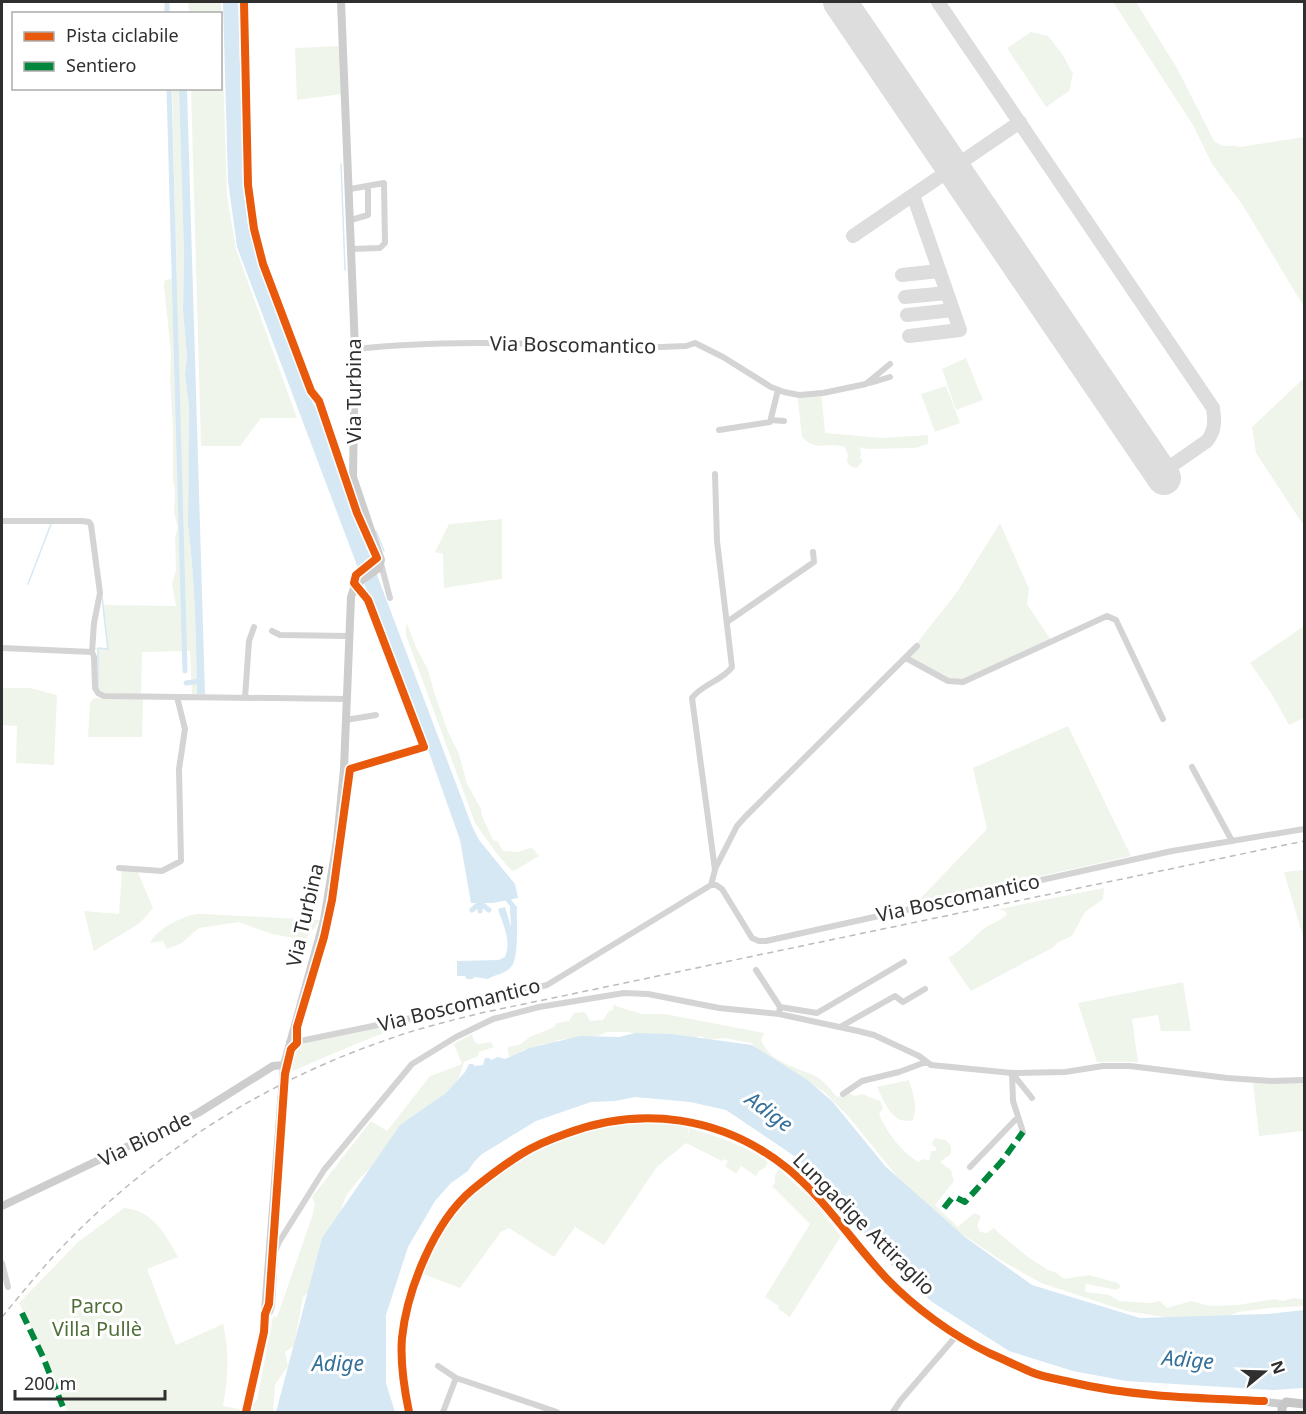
<svg xmlns="http://www.w3.org/2000/svg" width="1306" height="1414" font-family="'Noto Sans',sans-serif">
<style>
.green{fill:#f0f5eb}
.water{fill:#d6e8f4}
.lines{fill:none;stroke-linecap:round;stroke-linejoin:round}
.stream{stroke:#d6e8f4;stroke-width:1.5}
.canal{stroke:#d6e8f4;stroke-width:5}
.taxiway{stroke:#ddd;stroke-width:14}
.runway{stroke:#ddd;stroke-width:34}
.street{stroke:#d4d4d4;stroke-width:6}
.secondary{stroke:#cdcdcd;stroke-width:8}
.primary{stroke:#c7c7c7;stroke-width:9}
.rail{stroke:#bbb;stroke-width:1.5;stroke-dasharray:6 4.5;stroke-linecap:butt}
.quiet{stroke:#00873e;stroke-width:6;stroke-dasharray:12 6;stroke-linecap:butt}
.cycleway-casing{stroke:#fff;stroke-width:11}
.cycleway{stroke:#e8590c;stroke-width:8}
.labels{text-anchor:middle;stroke-width:6;stroke-linejoin:round;paint-order:stroke}
.street-label{font-size:20px;fill:#2f2f2f;stroke:#fff}
.park-label{font-size:20px;fill:#506f37;stroke:#fff}
.water-label{font-size:21px;font-style:italic;fill:#347099;stroke:#fff}
</style>
<rect width="100%" height="100%" fill="#fff"/>
<!-- green -->
<path class="green" d="M188,2H221L227,196L236,249L297,418H261L240,446H201L191,89L220,88V14L189,13Z
M1113,2H1136L1178,70L1214,141C1227,150 1230,143 1240,147L1304,137V307L1242,204L1212,164L1193,125Z
M1031,32L1048,36L1063,55L1073,74L1069,91L1046,107L1007,48Z
M340,46L342,94L297,100L295,48Z
M172,89H179L184,254L183,311L187,356L185,374L189,407L188,525C195,580 196,638 197,694H192L190,651L142,652L141,694L104,693L98,688L97,651L95,648H107L102,605L176,606L172,584L176,570L175,537L178,528L174,513L175,492L173,479V428L170,381L171,353L164,285L165,280L172,279V289L175,292L177,288L176,242L171,236L173,234L170,230L175,216V209Z
M966,358L983,400L956,410L942,369Z
M1304,378V526L1256,453L1252,427Z
M946,386L960,423L935,432L921,394Z
M821,390L825,433L882,438L928,435V444L915,448L867,449L860,447L861,456L859,458L862,459V462L857,468L850,466L847,462L848,456L845,447C828,441 817,453 802,437L797,393Z
M502,519V579L444,588L443,554L435,552L449,524Z
M1000,523L1029,589L1027,604L1051,640L962,681L947,678L906,657L957,592Z
M407,624L416,647L428,670L434,692L448,732L459,754L467,784L481,809L482,816L493,840L498,842L503,851L518,852L530,848L533,849L539,856L519,868L512,871L497,854L475,823L415,660L406,635V625Z
M1304,626V718L1289,725L1271,693L1250,663Z
M2,688H30L57,695L54,765L16,763L17,726L2,725Z
M94,698L143,699L142,737H88L90,703Z
M1068,726L1131,856L915,904L987,829L973,768Z
M122,869L137,870L153,908L140,923L94,951L84,911L119,914Z
M1303,870L1304,874V940L1284,872Z
M1104,888L1103,899L1085,912L1072,936L1058,942L1052,948L971,991L948,958C962,950 971,940 982,930C990,923 1000,922 1007,914L1005,911L999,909Z
M196,914H204L320,920L305,940L272,934L239,922L199,928L182,943L167,949L163,941L150,943C157,929 181,917 196,914Z
M1183,982L1191,1031H1161L1158,1015L1132,1019L1138,1062H1097L1078,1003Z
M613,1005L642,1014H665L764,1033L761,1040C771,1064 796,1066 817,1077C826,1082 831,1091 837,1097L849,1093L854,1096L862,1094L880,1101L883,1108L879,1114C887,1133 901,1151 918,1162L923,1159L929,1161L931,1151H936V1148L932,1144L933,1141L935,1138L946,1140L951,1146V1154L940,1162L951,1170L954,1181L935,1205L958,1227L974,1213L981,1216L977,1226L980,1232L987,1233L994,1228L1000,1234L1028,1257L1048,1270L1057,1273L1064,1279L1089,1275L1118,1283L1121,1286L1117,1290L1086,1284L1085,1290L1087,1292L1109,1295L1119,1301L1150,1303L1160,1301L1167,1308L1191,1301L1210,1306L1238,1305L1275,1299L1283,1301L1293,1298L1304,1299V1306L1270,1308L1238,1312L1229,1316L1183,1320L1126,1311L1041,1283L1002,1261L953,1228L900,1180L848,1116L824,1092L756,1050L752,1043L724,1038L708,1040L701,1036L696,1038L644,1036L628,1032H608L597,1036L558,1040L550,1045L543,1044L531,1050H523L512,1059L508,1054V1047L519,1045L530,1037L554,1027L557,1023L569,1021L574,1013L585,1012L590,1021L603,1020L609,1011L613,1010Z
M423,1018L358,1043L288,1073L294,1045Z
M472,1034L474,1041L478,1044L491,1042L494,1047L479,1052L478,1056L464,1062L460,1075L452,1091L359,1179L346,1196L311,1291L303,1297L294,1346L285,1352L288,1366L275,1385L273,1412H250L252,1404L257,1400L273,1317H277L312,1217L315,1204L312,1197L371,1121L387,1131L430,1076L462,1064L454,1044Z
M909,1080C913,1094 918,1106 913,1120C893,1126 884,1102 877,1087Z
M1253,1082H1304V1131L1259,1136Z
M629,1122L677,1124L689,1128L687,1139L690,1128C717,1137 745,1145 768,1162L765,1168L759,1171L756,1176L741,1166L736,1174L725,1166L728,1161L724,1159L722,1161L686,1143L657,1167L604,1245L575,1227L554,1257L509,1228L501,1232L460,1288L423,1274C428,1262 432,1251 439,1240C478,1172 553,1132 629,1122Z
M779,1169L810,1198L841,1236L790,1317L778,1309L779,1306L765,1297L810,1224L772,1186L775,1183V1175Z
M124,1208C153,1211 165,1233 178,1257L147,1269L176,1345L223,1324C230,1352 228,1378 223,1406L243,1410V1412H68L51,1369L19,1303L78,1242Z"/>
<!-- water -->
<path class="water" d="M223,2H238L244,193L248,225L258,259L314,406L317,405L328,437L329,448L472,826L479,840L515,884L518,898L493,903H471L460,840L424,738L364,584L237,247L228,181Z
M179,89H187L205,694H197C196,638 195,580 188,525L189,407L185,374L187,356L183,311L184,254Z
M510,906H517C516,920 520,960 510,968C503,975 495,974 488,979L475,977L472,979H467L465,976H457V961L499,960L505,957C512,941 503,925 498,909L505,907L511,927Z
M635,1033L671,1034L752,1045L806,1079L832,1101L886,1167L965,1237L1032,1285L1140,1318L1267,1314L1304,1310V1388L1273,1390L1126,1381L1073,1371L1009,1351L932,1302L887,1261L830,1191L797,1158L781,1147L726,1110L690,1102L635,1097L615,1101L591,1102L536,1121L482,1154L474,1162L468,1171L451,1183L435,1201L408,1247L386,1315V1383L395,1412H276L322,1238L400,1125L446,1093L465,1072L469,1064H473L475,1066L483,1065L485,1058H489L491,1060L498,1057L505,1059L530,1048L580,1036L619,1037Z"/>
<g class="lines">
<!-- stream -->
<path class="stream" d="M341,164L345,270
M376,531L384,551
M28,584L51,524
M98,688V648L108,649L102,596"/>
<!-- canal -->
<path class="canal" d="M167,2V14
M169,88L185,671
M186,683L200,681
M505,896L513,906V913
M480,903L489,910
M472,910L480,903
M480,911V896"/>
<!-- taxiway -->
<path class="taxiway" d="M938,2L1213,408C1215,421 1215,431 1207,441L1161,473
M853,236L1020,122
M902,275L939,271
M905,297L947,293
M907,315L953,310
M909,336L960,330L913,195"/>
<!-- runway -->
<path class="runway" d="M840,2L1164,478"/>
<!-- street -->
<path class="street" d="M350,189L384,183L385,243L380,248L352,249
M351,220L368,215V186
M355,349C457,338 560,345 661,347L686,346L695,343L723,357L771,387L784,392L799,395L823,393L866,384L890,364
M870,383L890,377
M771,420L784,421
M719,430L770,422L778,390
M2,521H82L89,522L91,525L100,593L94,623L92,652
M381,564L390,598
M727,622L814,562L813,552
M272,631L280,635L348,636
M2,648L92,652L94,657L95,688L98,693L104,696L346,699
M906,658L948,681L963,682L1107,616L1116,620L1163,719
M245,698L249,641L254,627
M346,720L376,715
M1192,767L1232,841
M119,868L162,871L181,861L179,769L185,729L177,697
M715,869L737,826L746,816L917,646
M711,885H716L722,889L752,938L759,941H766L1172,851L1304,829
M756,970L780,1007
M779,1014L780,1007L817,1013L904,962
M840,1027L895,996L903,1002L925,989
M289,1042L305,1040L407,1019L547,985L711,885L715,870L692,698C702,684 722,681 732,667L717,541L715,474
M1012,1073L1013,1101L1023,1132
M1012,1073L1032,1098
M843,1094L862,1081L899,1072L926,1062
M970,1167L1018,1117
M2,1263L8,1287
M265,1314L270,1312L272,1306L275,1252L279,1242L324,1170L412,1064L456,1037L493,1019L539,1007L624,993L648,994L719,1008L779,1014L858,1031L874,1035L919,1056L931,1065L1012,1073L1065,1072L1103,1066H1130L1227,1078L1272,1081L1304,1080
M438,1366L456,1378
M443,1412L456,1378L557,1412
M893,1412L901,1400L957,1335"/>
<!-- secondary -->
<path class="secondary" d="M2,1206L198,1113L273,1066L284,1065
M246,1412L264,1325L284,1065L324,920L337,841L344,769L351,597L355,585L379,568L381,560L353,477L355,349L341,2
M409,1412C404,1388 399,1362 402,1337C408,1286 435,1221 475,1188C530,1142 606,1106 680,1120C689,1122 699,1125 708,1128C737,1136 768,1150 790,1171C831,1210 863,1258 905,1296C942,1328 984,1352 1030,1371C1042,1376 1056,1379 1069,1382C1140,1399 1212,1395 1284,1404"/>
<!-- primary -->
<path class="primary" d="M1282,1412V1407L1286,1402L1304,1404"/>
<!-- rail -->
<path class="rail" d="M2,1317C22,1293 42,1268 64,1245C155,1151 266,1081 389,1039C419,1028 450,1021 481,1013L1304,841"/>
<!-- quiet -->
<path class="quiet" d="M944,1208L952,1198H957L965,1202L1002,1161L1023,1132
M22,1313L43,1357L65,1412"/>
<defs>
<path id="cycleway" d="M244,2L248,185L254,229L263,264L311,391L319,401L357,513L377,558L356,575L354,583L368,600L424,747L350,769L332,900L324,937L297,1027V1043L291,1049L285,1074L269,1304L265,1314L264,1332L246,1412
M409,1412C404,1388 400,1363 402,1338C407,1290 434,1222 472,1190C488,1177 505,1164 523,1153C536,1145 551,1139 565,1134C641,1105 722,1116 787,1168C825,1199 853,1243 887,1279C915,1308 952,1335 989,1353C1003,1359 1017,1366 1031,1372C1043,1377 1057,1379 1070,1382C1133,1397 1200,1398 1264,1401"/>
</defs>
<!-- cycleway casing -->
<use href="#cycleway" class="cycleway-casing"/>
<!-- cycleway -->
<use href="#cycleway" class="cycleway"/>
</g>
<g class="labels">
<!-- street labels -->
<g class="street-label">
<text transform="translate(573 345) rotate(1)" y="7">Via Boscomantico</text>
<text transform="translate(354 391) rotate(-90)" y="7">Via Turbina</text>
<text transform="translate(958 898) rotate(-12)" y="7">Via Boscomantico</text>
<text transform="translate(305 915) rotate(-77)" y="7">Via Turbina</text>
<text transform="translate(459 1005) rotate(-14)" y="7">Via Boscomantico</text>
<text transform="translate(145 1139) rotate(-26)" y="7">Via Bionde</text>
<text transform="translate(864 1224) rotate(45)" y="7">Lungadige Attiraglio</text>
</g>
<!-- park labels -->
<g class="park-label">
<text x="97" y="1313">Parco<tspan x="97" dy="23">Villa Pullè</tspan></text>
</g>
<!-- water labels -->
<g class="water-label">
<text transform="translate(769 1112) rotate(36)" y="7">Adige</text>
<text transform="translate(1188 1360) rotate(5)" y="7">Adige</text>
<text x="338" y="1371">Adige</text>
</g>
</g>
<!-- border -->
<rect width="1306" height="1414" fill="none" stroke="#2f2f2f" stroke-width="6"/>
<!-- legend -->
<rect x="12" y="12" width="210" height="78" fill="#ffffff" stroke="#acacac" stroke-width="1.5"/>
<rect x="24" y="32" width="30" height="9" fill="#e8590c" stroke="#acacac" stroke-width="1.5"/>
<text x="66" y="42" font-size="18" fill="#2f2f2f">Pista ciclabile</text>
<rect x="24" y="62" width="30" height="9" fill="#00873e" stroke="#acacac" stroke-width="1.5"/>
<text x="66" y="72" font-size="18" fill="#2f2f2f">Sentiero</text>
<!-- north arrow -->
<g transform="translate(1264 1372) rotate(71)" stroke="#ffffff" stroke-width="4.5" paint-order="stroke">
<path d="M0-4.5L10 22L0 15L-10 22Z" fill="#2f2f2f"/>
<text y="-9" font-size="16" font-weight="bold" text-anchor="middle" fill="#2f2f2f">N</text>
</g>
<!-- scale -->
<path d="M15 1390v9h150v-9" fill="none" stroke="#2f2f2f" stroke-width="3"/>
<text x="24" y="1390" font-size="18" fill="#2f2f2f" stroke="#ffffff" stroke-width="4.5" paint-order="stroke">200 m</text>
</svg>
